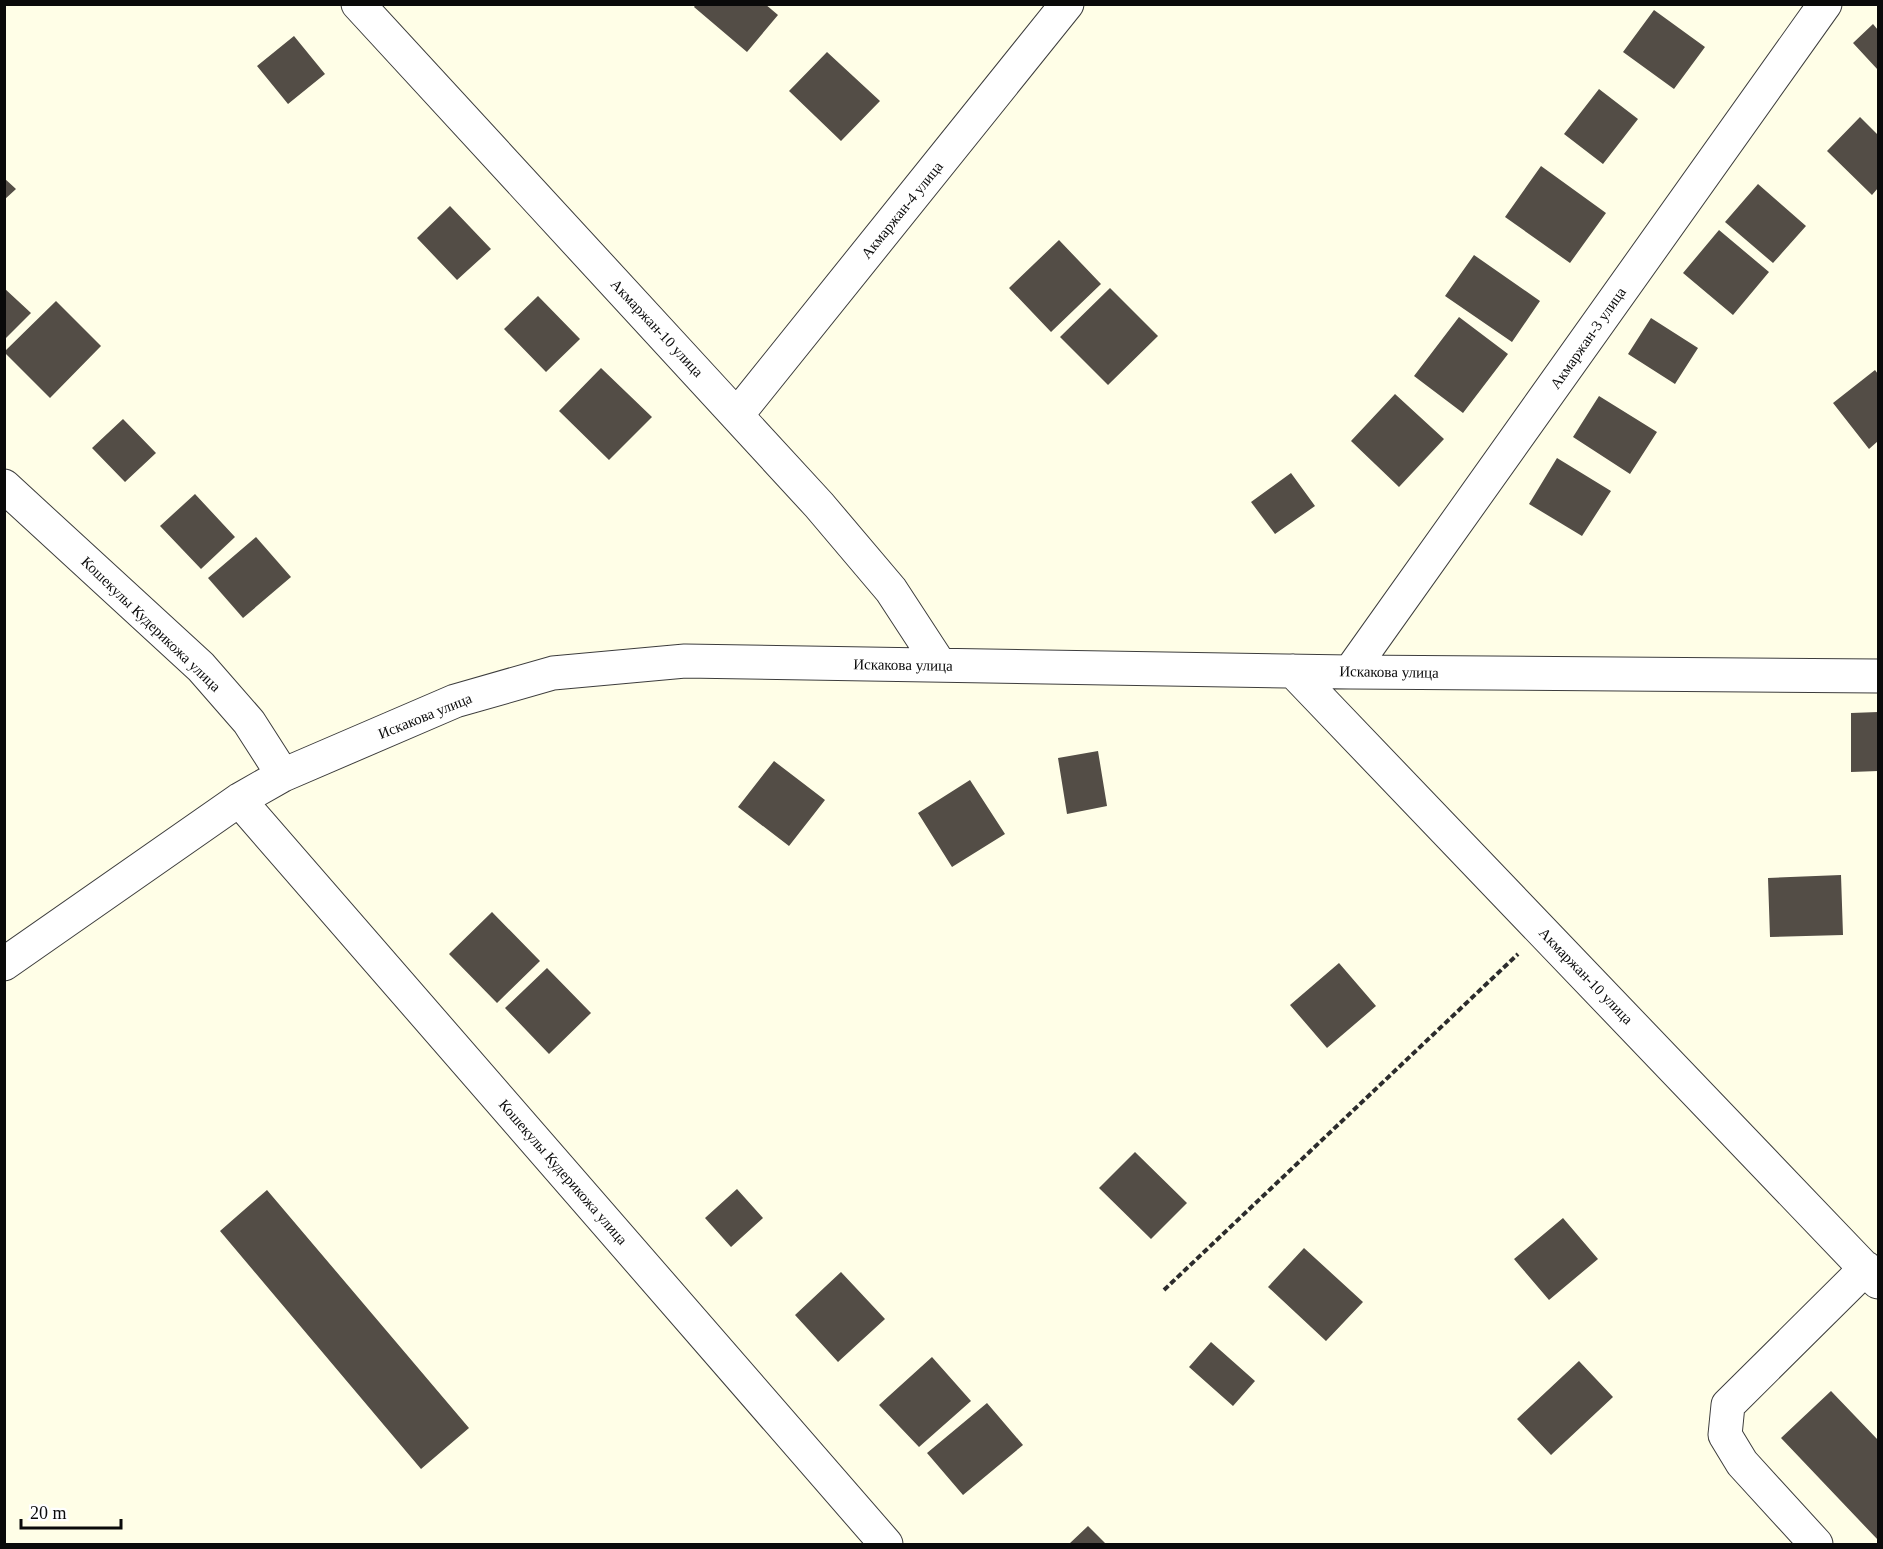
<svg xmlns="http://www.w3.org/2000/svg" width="1883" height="1549" font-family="Georgia,serif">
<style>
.building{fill:#534d46}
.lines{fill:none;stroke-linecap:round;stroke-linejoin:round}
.minor-casing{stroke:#3d3d3d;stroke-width:35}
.path{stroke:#2c2c2c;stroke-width:4;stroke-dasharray:6 3;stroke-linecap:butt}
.minor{stroke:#fff;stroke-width:33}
.labels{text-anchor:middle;stroke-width:6;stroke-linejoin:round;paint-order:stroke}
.street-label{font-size:15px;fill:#0a0a0a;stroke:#fff}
</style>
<rect width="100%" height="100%" fill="#fffee7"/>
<!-- building -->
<path class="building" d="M696,4H765L778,15L747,52L694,7Z
M1654,10L1705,47L1674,89L1623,52Z
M1873,24L1878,30V70L1853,43Z
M294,36L325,74L288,104L257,66Z
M827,52L880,101L841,141L789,91Z
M1599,89L1638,119L1603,164L1564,134Z
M1860,117L1878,135V188L1872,195L1827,151Z
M1541,166L1606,213L1570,263L1505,217Z
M4,178L16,189L4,200Z
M1758,184L1806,226L1773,263L1725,222Z
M450,206L491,249L457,280L417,238Z
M1719,230L1769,272L1733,315L1683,273Z
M1059,240L1101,284L1051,332L1009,288Z
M1474,255L1540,301L1512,342L1445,296Z
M4,288L31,313L4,340Z
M1110,288L1158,336L1108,385L1060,337Z
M538,296L580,339L546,372L504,329Z
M56,301L101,346L50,398L4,352Z
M1459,317L1508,354L1463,413L1414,376Z
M1651,318L1698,348L1675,384L1628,354Z
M601,368L652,417L609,460L559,411Z
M1875,370L1878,374V441L1869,449L1833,403Z
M1395,394L1444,439L1399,487L1351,441Z
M1599,396L1657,432L1630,474L1573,437Z
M123,419L156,453L125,482L92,448Z
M1557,458L1611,491L1582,536L1529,504Z
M1291,473L1315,506L1275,534L1251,502Z
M195,494L235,537L201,569L160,526Z
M256,537L291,577L243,618L208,578Z
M1878,712V771L1851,772V713Z
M1098,751L1107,806L1067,814L1058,758Z
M774,761L825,800L789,846L738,807Z
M970,780L1005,834L952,867L918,813Z
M1841,875L1843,935L1770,937L1768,878Z
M492,912L540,961L497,1003L449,954Z
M1339,963L1376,1006L1327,1048L1290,1005Z
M547,968L591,1013L549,1054L505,1008Z
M1135,1152L1187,1203L1151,1239L1099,1188Z
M737,1189L763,1218L731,1247L705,1218Z
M267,1190L469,1428L421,1469L220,1231Z
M1563,1218L1598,1259L1549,1300L1514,1259Z
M1304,1248L1363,1302L1326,1341L1268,1287Z
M841,1272L885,1319L838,1362L795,1315Z
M1211,1342L1255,1381L1233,1406L1189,1367Z
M932,1357L971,1401L919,1447L879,1405Z
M1579,1361L1613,1397L1551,1455L1517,1419Z
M1831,1391L1878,1440V1540L1781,1438Z
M987,1403L1023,1445L963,1495L927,1453Z
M1088,1526L1106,1544H1069Z"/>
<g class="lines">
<defs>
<path id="minor" d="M358,4L819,505L891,590L940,665
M737,415L1067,4
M4,486L201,667L249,722L283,775
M1293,671L1878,1282
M1350,672L1825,4
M239,800L886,1544
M4,964L239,800L283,775L455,701L553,673L685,661L1350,672L1878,676
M1816,1544L1742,1463L1725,1435L1728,1405L1866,1268"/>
</defs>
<!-- minor casing -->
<use href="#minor" class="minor-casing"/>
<!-- path -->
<path class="path" d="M1164,1290L1518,954"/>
<!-- minor -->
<use href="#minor" class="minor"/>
</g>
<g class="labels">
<!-- street labels -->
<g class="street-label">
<text transform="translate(902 210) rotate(-51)" y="5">Акмаржан-4 улица</text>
<text transform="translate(657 328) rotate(47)" y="5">Акмаржан-10 улица</text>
<text transform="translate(1588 338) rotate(-55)" y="5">Акмаржан-3 улица</text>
<text transform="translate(151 624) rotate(44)" y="5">Кошекулы Кудерикожа улица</text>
<text transform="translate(903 665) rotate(1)" y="5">Искакова улица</text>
<text transform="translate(1389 672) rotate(1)" y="5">Искакова улица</text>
<text transform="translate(425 716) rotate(-22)" y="5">Искакова улица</text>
<text transform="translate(1586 976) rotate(46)" y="5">Акмаржан-10 улица</text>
<text transform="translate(563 1172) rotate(49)" y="5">Кошекулы Кудерикожа улица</text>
</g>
</g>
<!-- border -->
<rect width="1883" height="1549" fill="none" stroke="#0a0a0a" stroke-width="12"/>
<!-- scale -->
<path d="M21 1519v9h100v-9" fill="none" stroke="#0a0a0a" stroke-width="3"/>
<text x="30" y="1519" font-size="18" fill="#0a0a0a" stroke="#ffffff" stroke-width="4.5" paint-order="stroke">20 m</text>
</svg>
